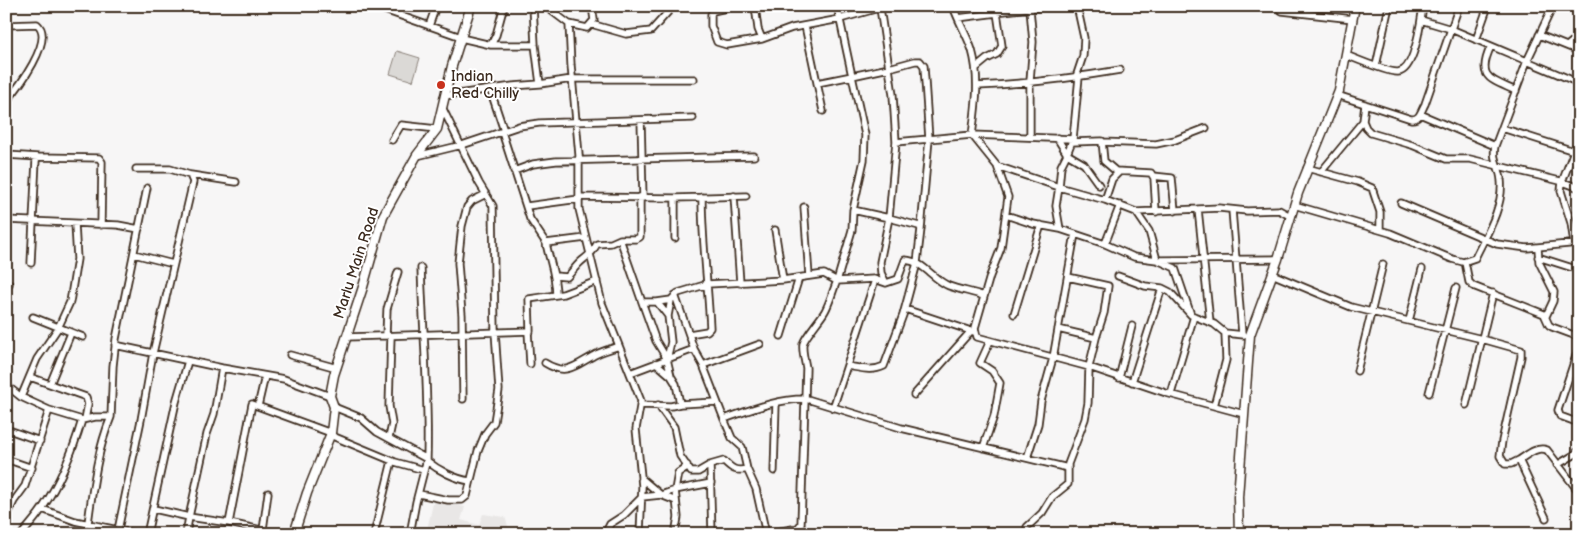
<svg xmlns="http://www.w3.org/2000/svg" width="1585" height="540" font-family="'Balsamiq Sans',sans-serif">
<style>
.built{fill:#e9e7e6}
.green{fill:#dbd9d6;stroke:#8b827a}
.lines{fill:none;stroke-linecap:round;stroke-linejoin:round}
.street-casing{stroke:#3b2a1e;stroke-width:9}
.secondary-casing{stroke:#3b2a1e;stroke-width:11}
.street{stroke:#fff;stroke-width:5.5}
.secondary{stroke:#fff;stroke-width:8}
.poi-dot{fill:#c8321e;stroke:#fff;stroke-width:2}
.labels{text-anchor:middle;stroke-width:4;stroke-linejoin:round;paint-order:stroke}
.poi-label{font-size:15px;fill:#3b2a1e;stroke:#fff;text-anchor:start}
.street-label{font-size:15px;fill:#3b2a1e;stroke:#fff}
</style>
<rect width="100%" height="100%" fill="#f7f6f6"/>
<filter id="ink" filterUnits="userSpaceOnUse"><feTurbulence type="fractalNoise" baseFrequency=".02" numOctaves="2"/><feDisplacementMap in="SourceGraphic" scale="10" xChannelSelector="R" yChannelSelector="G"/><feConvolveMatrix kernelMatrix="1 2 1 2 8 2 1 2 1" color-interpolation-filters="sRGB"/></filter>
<g filter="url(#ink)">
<!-- built -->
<path class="built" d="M434,499L465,507L461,520L479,525L483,514L505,517L509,529L513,534H426Z"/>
<!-- green -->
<path class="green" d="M397,51L420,58L413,81L390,74Z"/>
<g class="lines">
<defs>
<path id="street" d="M373,6L461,37
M533,6L535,45L540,84L572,79H694
M545,6L569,24L571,65L579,155V209L602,303L641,401L636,429L642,486L640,534
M735,6L713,11L711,14V26L717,42L727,45L762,39
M755,6L758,29L762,39L792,28L840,19L886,6
M953,6C958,21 967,35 972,50C980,78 976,106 972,135L997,166L1008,197L1001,248L990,276L975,328L977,337L1089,367L1166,393L1244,414
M1278,6V8L1282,11L1353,19
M996,12L1048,6
M399,15L402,6
M958,18L997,13
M1421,20L1451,29L1579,83
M569,24L587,28L594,20L592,6
M591,24L626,34L651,31L668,12L670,6
M6,25L37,24C56,39 17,89 6,102
M429,26L436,6
M805,26L823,111
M1539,35L1579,51
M461,38L491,45L496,35L504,6
M1476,40L1488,6
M491,45H535
M1491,46C1476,78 1490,79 1516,91
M1567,46L1579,36
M1346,55C1356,59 1389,73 1398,72C1415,71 1421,20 1423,6
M1376,66L1389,6
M976,68L987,59L997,54L1002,46L996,6
M1076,77L1083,56L1084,38L1077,6
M817,83L852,76L837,6
M977,86C1025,84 1073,78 1120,70
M490,89L504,131
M1337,95L1411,119C1420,120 1421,111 1425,104L1459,6
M444,96L513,86L540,84
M1365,104L1363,121L1366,128L1371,133L1412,145L1446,159H1470L1560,181L1579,188
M1420,114L1495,146
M641,120L643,198
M1502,128L1574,151
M502,132L530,219L546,243
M1030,137V81L1033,42L1030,9
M392,140L401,125L437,129
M1072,141L1067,154L1084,164L1099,185
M896,142L972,135L1073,139L1079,77
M1071,142L1102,141L1104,161L1118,173L1112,179L1105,200
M1102,142L1156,144L1175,140L1206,128
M6,155L38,157
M417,156L462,145L519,126L539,123L693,118
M997,166L1059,187L1061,166L1067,154L1057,138
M1307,168L1358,182L1372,188L1380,212V230
M514,171L533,164L556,161L754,156
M1116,171L1151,173L1154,178L1156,212
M1321,172L1363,121
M191,175L236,182
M1153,176L1172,178L1175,211
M734,196L740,283
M579,197L675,198L746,196
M1401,203L1497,244L1527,248L1579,243
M1120,205L1105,244L1134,257L1157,260L1149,231L1136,212
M1294,205L1390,233L1452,259L1463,262L1475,258C1486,235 1504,207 1501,180C1500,166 1492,161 1495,146L1527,61L1553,6
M527,206L579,199
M804,207L809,276
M1198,209L1210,322
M853,210L889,218L880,262L881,273L886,283
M1232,210L1242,334
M1006,215L1033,224L1060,229L1105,244
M6,220L118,225L139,229
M1060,229L1056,206L1059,187L1105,200L1136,212L1219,208L1247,211L1279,210L1290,216
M775,230L783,280
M675,238V198
M620,239L642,302
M1574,243L1571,223L1561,191L1562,182L1579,138
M1538,248L1539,262L1554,292L1553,301L1546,316
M134,254L173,264
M1538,257L1579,270
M1159,260L1278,259
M1465,262L1469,282L1473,286L1544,314L1549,325L1552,327L1579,337
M31,263L36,160L38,157L99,158L102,162L101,225
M421,268C423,332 429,395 427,459
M1272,274L1351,307L1482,339L1521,350V357L1502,441L1500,456L1505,464H1511L1519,460L1546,518
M555,276L567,277C573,271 577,264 584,259C592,252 591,254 597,244L611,243L620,239H636L640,237V197
M1118,276L1145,286L1162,288L1170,292L1191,315L1175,268L1157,260
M6,283L9,284
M556,295C556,275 550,263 546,243L586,238
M675,295L694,349
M657,302L671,300
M905,309L974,332
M1014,314L1041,225
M1191,315L1214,324L1225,333L1244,335
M33,317L83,337
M1409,321L1422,269
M1058,329L1096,338L1104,313L1108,286L1068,277
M528,331L530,364
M689,334L707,331L710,328C708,284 702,241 702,197
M386,336L387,309L398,272
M781,336L799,278
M347,337L530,331L529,299L563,294L597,281
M115,345L222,368L284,379L330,396
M1579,347L1558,410L1560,416L1579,423
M290,355L337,368
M667,359L671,342L668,316
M545,363C566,376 575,366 593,356C601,351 611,349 619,346
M703,365L760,344
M847,366C860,368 872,372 884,366L903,315L909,293L917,263L921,229L919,226L889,218L896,142L893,95L889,68L915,61H920L924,66L929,139L921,229
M1357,371L1383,264
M630,373L694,349L703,365L724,419C750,410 780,398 807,399L901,428L1068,468
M671,376L667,359L656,341L642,302H657L668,316L671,300L678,293L708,284L783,280L824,274L837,281L852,230L853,210L864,160L865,135L852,76L889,68L880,8
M30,377L86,397L88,404L85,419
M1119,378L1132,326
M1132,382L1162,288
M50,384L71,333
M6,385L21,397L49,410
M1429,393L1456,288
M1171,394L1194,316
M914,395L971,331
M21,397L37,359L58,328L70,302L77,259L75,224
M463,399L462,315L458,263L462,226L467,207L472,201L486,194
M680,404L717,402
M640,405L671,406L680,404L676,384L671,376L656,363
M658,405L674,427L680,456L691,472H698L710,465
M1466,405L1493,293
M258,406L265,376
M1214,406L1226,360L1225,333
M334,407L361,418L377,432L427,459L416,502L410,534
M833,408L875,280
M111,417L113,366L116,339L147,188
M724,419L732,438L742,447L747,469L756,489L766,534
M6,429L40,441
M330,435L395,462L424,470
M389,438L392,424L389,406L391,336
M983,448L994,416L1000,383L992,371L980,363L990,341
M1027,458L1038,424L1041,401L1053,358L1075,234
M6,459L32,468
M1519,460C1527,455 1537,446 1547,450L1579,492
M427,461C438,470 455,479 470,481
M687,465L684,469L678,473L675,490L711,483
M1557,465L1574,455L1579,450
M774,471L776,404
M419,494L448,500H462L467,496L478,451L485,434L494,422L499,390L495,331L493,206L479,183L442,107
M42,509L75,521L137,534
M154,509L189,517L207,434L214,414L222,368
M6,518L14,501L25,486L49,410L82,420
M229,523L280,534
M1027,527L1042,513L1052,497L1068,484V464L1085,419L1088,403L1089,367L1096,338
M118,530L141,420L153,353L193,182L190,175L170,169H136
M263,530L268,493
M22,534C29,526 36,518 42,509C60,482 73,451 82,420L95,417H111C97,451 93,487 88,523
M147,534L176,402L188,361
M186,534L189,517L229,523L252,404L331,433
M374,534L392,461
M605,534L610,524L624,515L642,497L661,495L641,478
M675,534L678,517L675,490L661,495L676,501
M712,534L710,465L724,461C732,469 736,472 747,469
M765,534L798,528L801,524L806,368C805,361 802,352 803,344C805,336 820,320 825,311C830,302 833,290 837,281L874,279L886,283L898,279L905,260C924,261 932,279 949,286C960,290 973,292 984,296"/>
<path id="secondary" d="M294,534L307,493L331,433L334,407L330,396L334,375L363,287L383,216L417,155L437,129L452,66L471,6
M1239,534L1238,497L1250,335L1278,259L1298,193L1339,91L1355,6"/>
</defs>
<!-- street casing -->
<use href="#street" class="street-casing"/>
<!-- secondary casing -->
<use href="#secondary" class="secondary-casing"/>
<!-- street -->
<use href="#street" class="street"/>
<!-- secondary -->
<use href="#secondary" class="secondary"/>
</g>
</g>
<!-- markers -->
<circle class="poi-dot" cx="441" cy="85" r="5"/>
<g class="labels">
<!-- poi labels -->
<g class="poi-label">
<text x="451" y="81">Indian<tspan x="451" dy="17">Red Chilly</tspan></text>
</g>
<!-- street labels -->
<g class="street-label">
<text transform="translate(356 263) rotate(-72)" y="5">Marlu Main Road</text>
</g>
</g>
<!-- margin -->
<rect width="1585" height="540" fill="none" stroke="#fff" stroke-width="25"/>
<rect x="12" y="12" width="1560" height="515" fill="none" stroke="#3b2a1e" stroke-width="2" filter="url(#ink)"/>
</svg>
